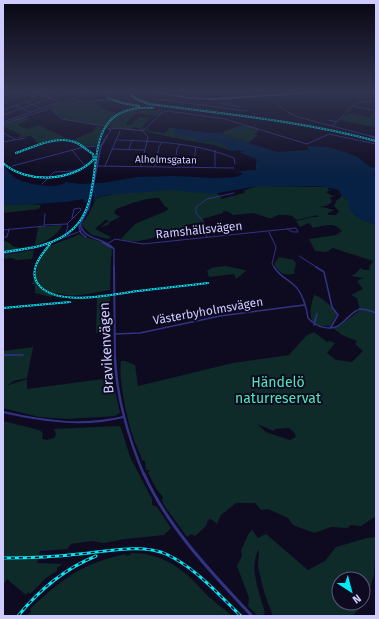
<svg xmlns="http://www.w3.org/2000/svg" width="379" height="619" font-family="'Fira Sans',sans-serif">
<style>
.green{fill:#0e2b29;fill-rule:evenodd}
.water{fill:#072144}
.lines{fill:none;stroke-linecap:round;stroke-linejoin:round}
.minor-far2{stroke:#323384;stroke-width:1}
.minor-far1{stroke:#323384;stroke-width:1.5}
.minor{stroke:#323384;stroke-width:2}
.tertiary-far4{stroke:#323384;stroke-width:1}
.tertiary-far3{stroke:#323384;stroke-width:1.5}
.tertiary-far2{stroke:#323384;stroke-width:2}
.tertiary-far1{stroke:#323384;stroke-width:2.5}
.tertiary{stroke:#323384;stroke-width:3}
.secondary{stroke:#6266ff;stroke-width:1.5}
.rail-far1-casing{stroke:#00eaf6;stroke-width:2}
.rail-casing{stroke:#00eaf6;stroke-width:3}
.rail-far1{stroke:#0e0b21;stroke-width:1;stroke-dasharray:1.5;stroke-linecap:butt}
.rail{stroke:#0e0b21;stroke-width:1.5;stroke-dasharray:4;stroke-linecap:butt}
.labels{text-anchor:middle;stroke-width:4;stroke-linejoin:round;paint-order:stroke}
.far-street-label{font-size:10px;fill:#cecbff;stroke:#0e0b21}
.street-label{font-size:12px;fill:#cecbff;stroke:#0e0b21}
.near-street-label{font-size:14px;fill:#cecbff;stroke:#0e0b21}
.near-park-label{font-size:14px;fill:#4ee8b9;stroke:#0e0b21}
</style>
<rect width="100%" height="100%" fill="#0e0b21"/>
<!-- green -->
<path class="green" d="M72,100H75L74,102L76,100L96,101L100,108L116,113L134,110H158L164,111L143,130C133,131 114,129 106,126L65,120L52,110L55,106ZM137,113L158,116C149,125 145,131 132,129L133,127L141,129L150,118L140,117L131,125H127L126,123Z
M349,113L369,117L373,113H376V127L367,126L340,120Z
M26,116L30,119L17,125L27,129L38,125L68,139L50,141L39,145L31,136L17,138L21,135L3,126V124Z
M243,125L258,129L257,130L258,131L254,134L258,135L248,143L222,134L225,131Z
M97,126L104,128L99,145L83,146L80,143L72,140L92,132Z
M150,128L148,130L149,131L165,133L169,128H173L215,140L239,150L231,151L214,145L179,139L144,131Z
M258,186L330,187L327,189L331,190L326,192L335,197H330L332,202L326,206H319L334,210L328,213V215H336L339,211L334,206L336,201L341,197V195L349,201L351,211L357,217L376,225V289H374L376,290V516L361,526L350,525L348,528L331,527L314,533L293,525L288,518L268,509L261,510L255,503H236L221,515L217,524L211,519L208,520L206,526L195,536L191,534L187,537L164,505L162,500L163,497L157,490L148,473L150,470H146L145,461L142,460C140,453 136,446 134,439C128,425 118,377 121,361H125L135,365L138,386L233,363L289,355L306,336L314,332L327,342L330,341L335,343L327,353L328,354L336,360L352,362L363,351L355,344L357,341L342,335L333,328L341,325L360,310L357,298L351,295L363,289L357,281L363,278L351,276L355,274L361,268L364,270H370L369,267L373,261L333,248L326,252L315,251L309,239L336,235L342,231C334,221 324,226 313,228L309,223L300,227L296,221C302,220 314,216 319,217L317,215L297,220L292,216L287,215H278L272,218H268L254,213L233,215L229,212L223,211V213L202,219V222L185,225L178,234L167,235L166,233C161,232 161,234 157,236C145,241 132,243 121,239L135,224L166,211L169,208L165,207L159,198C143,198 130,204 116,209L114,213L120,217L110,222L108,225L100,227L109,221L105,220L95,229L111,237L108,239L92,235L81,225L87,217L96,199C107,192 170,189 186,190C196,191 206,194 217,193L222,199L244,193L245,190ZM257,424L274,431V429L289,428L294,432L296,437L290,440L266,432Z
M31,204L41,205L39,209L3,213V205Z
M62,226C49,247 25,247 3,252V241C9,241 10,245 15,247C21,249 29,246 35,245L38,227L61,225Z
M79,234C89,240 107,240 112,251L111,258L110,290C93,292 75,299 57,293L51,297L35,293V284H32L34,279L33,276C39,271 37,260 42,253C51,242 67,241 79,234Z
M34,250L32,259L17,260L11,258L3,259V255Z
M279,257L294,260L296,264L294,271L295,273C285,277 279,273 274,264Z
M225,266L245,270L246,271L236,279L234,274L209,277L207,271L211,268Z
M314,295C323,298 332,306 337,314L330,326C306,329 309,312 314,295Z
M110,296V330L96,333L97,297Z
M33,347L27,378L14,381L6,386L27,379V389L111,378V381H113L120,413L115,416L68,419L39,417L3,408V351Z
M3,421L39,430L43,433L42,439L47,440L54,438L56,434L54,429L119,426L121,428L130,457L152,499V505L157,507L171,528L164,535L125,539L104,543L92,541L71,544L67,549L40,551L37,563L62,564L57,568V571L46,578L30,594L28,592L26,595L7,579L3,585Z
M252,530L258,538L266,534L308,570L325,561L336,547L367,538L376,537L374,575L366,602L352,616H273L265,595L258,567L259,549C248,567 260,594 265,613L262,616H258L248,606L249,598L237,566L242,556L241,550L249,533ZM339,579H363V603H339Z
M131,553C159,552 185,569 202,590C210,599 223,608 232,616H27L31,612L30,609C63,578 83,563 126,554V556L130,555Z"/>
<!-- water -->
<path class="water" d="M26,91C36,91 40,93 49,91L42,93L35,92L3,105V99Z
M173,128L209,133L220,132L226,136L278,152L308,150L309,148H307L308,146L328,147L345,152L358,157L370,167L376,168V171L373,175L376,174V225L358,218L349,209V201L341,195L339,190L320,186H258L213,194L171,190L106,195L98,197L93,202L94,196H88L87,202H84L83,199C57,204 30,204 3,205V164L10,174L13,175L12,176L16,178L15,179H17C26,184 57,190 66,182L82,184L103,183L136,177L176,176L214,178L236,177L243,174L240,172L236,173L239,171L256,170V161L258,160L239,152H244L238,150L233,151L219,142H206L210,141L203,142L195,140L197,139L196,138L176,136Z"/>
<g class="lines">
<!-- minor-far2 -->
<path class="minor-far2" d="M71,91L83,95
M182,91L171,101L247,111
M191,91L201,93L209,91
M221,91L230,93L247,91
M266,91L272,95
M348,91L363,101
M35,92L60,102
M80,94L88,91
M29,95L36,98
M194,96L201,93
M33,97L50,91
M73,99L79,101L116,100
M153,99L171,101
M163,101L169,96
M25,102L42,109
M220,103L240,107
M16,106L31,112
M352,106L376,111
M3,110L59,91
M3,115L60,95
M329,120L337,122
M3,122L60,102
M3,124L51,108
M332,127L355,103L376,101
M110,129L119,128L143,131L163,112L168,111L225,119L307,144L329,134L376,144
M3,133L15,139
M116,140C156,141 196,143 234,158L235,164
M3,142L25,138
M112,149L144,150
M129,149L132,140
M215,150V166
M12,166L84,147L101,146
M97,166L234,168
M105,166L120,131
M141,166L148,137L143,131
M155,166L159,147L162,142
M175,166L177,148L180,145
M193,166L196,147
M42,184L54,172L73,171L86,167L72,150
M45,214L44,225L67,224
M3,230L45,226
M269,232L276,247L272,264L275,268
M65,236L68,226L67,224L81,210L80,208L74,209L72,218
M3,237H7L9,229
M207,237L203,221L196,213V207L207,199L234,193
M107,244L115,239L143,244L296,228L298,232H293L287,229
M3,254L39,247L81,231
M299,256L318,268"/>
<!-- minor-far1 -->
<path class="minor-far1" d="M274,267C281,278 287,278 295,286C302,292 307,309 308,318C317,328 332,332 342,323C348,318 353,311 360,309C366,309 371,311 376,313
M316,267L324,272L332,307L338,315L331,327
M314,325L317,314
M115,334L140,333L220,316L304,305
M3,355H23"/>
<!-- minor -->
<path class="minor" d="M3,412C42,421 84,427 123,417"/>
<!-- tertiary-far4 -->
<path class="tertiary-far4" d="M95,91L55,105L51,109L62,119L104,126L111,130L106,137
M270,97L287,112L298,117L374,137"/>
<!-- tertiary-far3 -->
<path class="tertiary-far3" d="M370,136L376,138
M80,224C84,241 104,237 114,249V268
M86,237L81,233L79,227L89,208L101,146L107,136
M102,242L112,248"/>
<!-- tertiary-far2 -->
<path class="tertiary-far2" d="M114,267L115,360"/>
<!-- tertiary-far1 -->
<path class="tertiary-far1" d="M115,359C117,400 128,437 144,475"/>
<!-- tertiary -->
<path class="tertiary" d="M144,474C168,528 212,573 252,616"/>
<!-- secondary -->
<path class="secondary" d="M150,91L189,98L214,99L336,91
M3,95L13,91"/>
<defs>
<path id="rail-far1" d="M100,91L108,94
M128,91L136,99L149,104C225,114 302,121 376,141
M108,98L122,103L139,106
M3,163C26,184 73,182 94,159L93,154C88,151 83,146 77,143C58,134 34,147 16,153
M50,244C41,255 28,270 38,284C56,308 112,294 138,291C161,288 185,286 208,283
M3,252C27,249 56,246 74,228C113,191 70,103 153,108
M3,308L70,302"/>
<path id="rail" d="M3,558C28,558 54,557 79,554C105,552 142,543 166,554C196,568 218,594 241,616
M18,616C40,589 64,569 96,556"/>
</defs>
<!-- rail-far1 casing -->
<use href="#rail-far1" class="rail-far1-casing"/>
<!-- rail casing -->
<use href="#rail" class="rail-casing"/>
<!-- rail-far1 -->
<use href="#rail-far1" class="rail-far1"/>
<!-- rail -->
<use href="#rail" class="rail"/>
</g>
<!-- sky -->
<linearGradient id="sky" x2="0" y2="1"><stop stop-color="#080612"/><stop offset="0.51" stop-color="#30344e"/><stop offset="1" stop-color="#30344e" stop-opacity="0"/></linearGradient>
<rect width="379" height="178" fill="url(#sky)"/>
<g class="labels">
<!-- far-street labels -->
<g class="far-street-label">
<text transform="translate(166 159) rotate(1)" y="4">Alholmsgatan</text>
</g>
<!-- street labels -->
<g class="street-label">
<text transform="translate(199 230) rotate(-6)" y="4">Ramshällsvägen</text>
<text transform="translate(208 311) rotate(-10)" y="4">Västerbyholmsvägen</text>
</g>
<!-- near-street labels -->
<g class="near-street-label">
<text transform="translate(106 348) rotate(-93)" y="5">Bravikenvägen</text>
</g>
<!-- near-park labels -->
<g class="near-park-label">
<text x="278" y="387">Händelö<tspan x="278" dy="16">naturreservat</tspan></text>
</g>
</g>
<!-- border -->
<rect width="379" height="619" fill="none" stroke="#cecbff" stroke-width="8"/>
<!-- north arrow -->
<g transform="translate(351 591) rotate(144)"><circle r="19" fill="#0e0b21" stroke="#5b587a"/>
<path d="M0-3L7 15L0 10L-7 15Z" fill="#00eaf6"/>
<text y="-6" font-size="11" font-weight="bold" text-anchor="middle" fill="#cecbff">N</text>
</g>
</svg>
